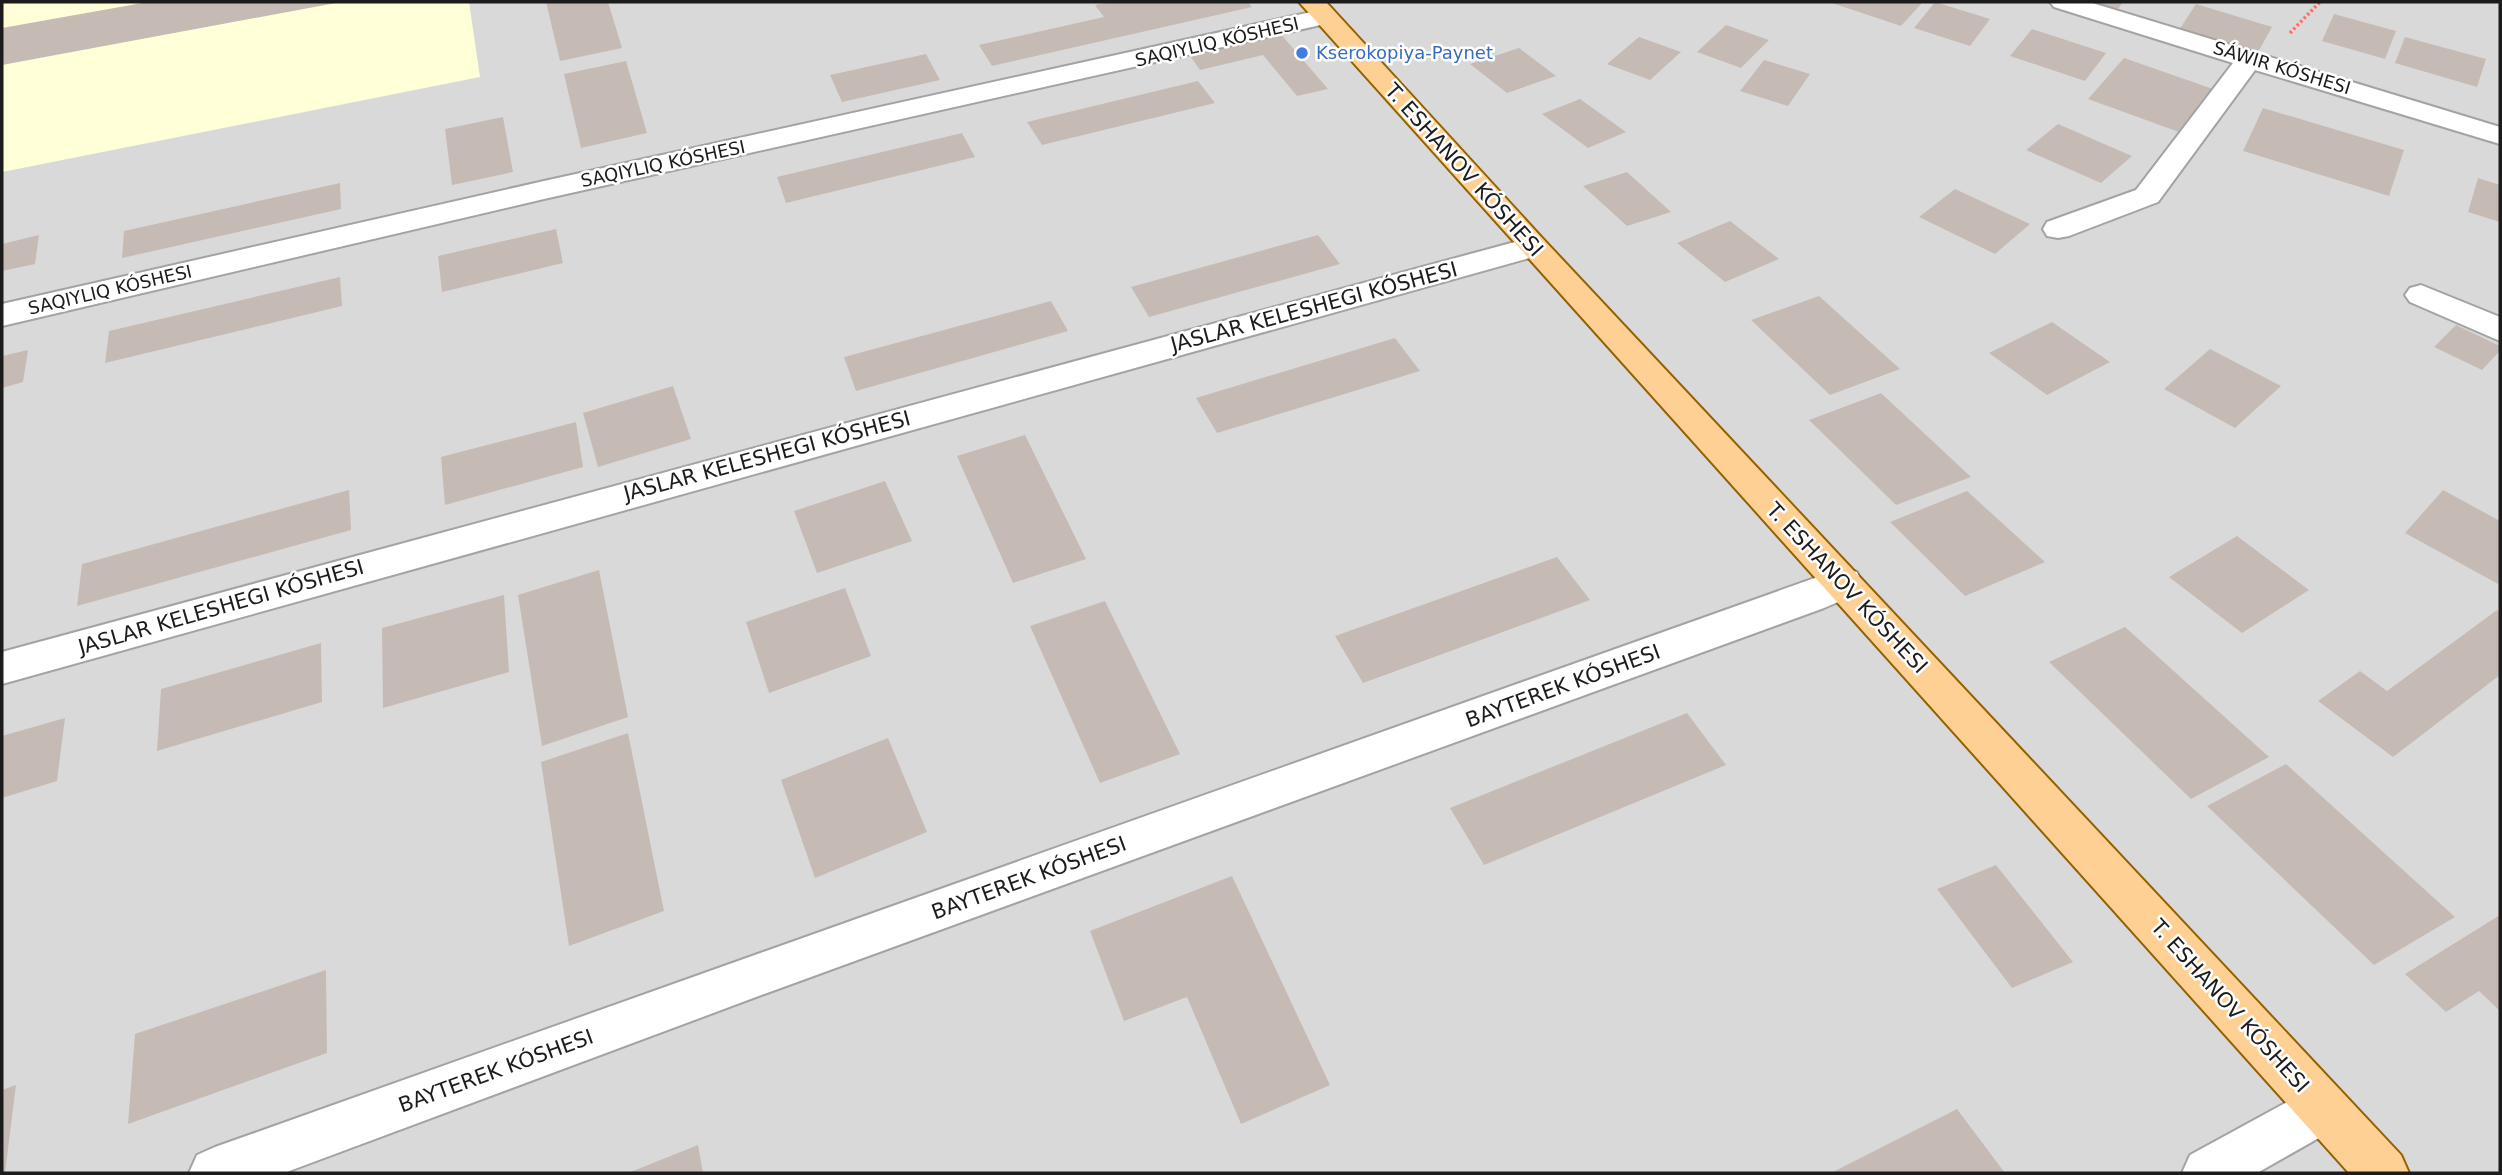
<svg xmlns="http://www.w3.org/2000/svg" width="2502" height="1175" font-family="'DejaVu Sans',sans-serif">
<style>
.residential{fill:#dad9d9}
.education{fill:#ffffd8}
.building{fill:#c6bbb4}
.lines{fill:none;stroke-linecap:round;stroke-linejoin:round}
.minor-casing{stroke:#a3a3a3;stroke-width:4}
.major-casing{stroke:#936100;stroke-width:4}
.path{stroke:#ff6f60;stroke-width:3.5;stroke-dasharray:2.5 2.5;stroke-linecap:butt}
.minor{fill:#fff;fill-rule:evenodd}
.major{fill:#ffd094;fill-rule:evenodd}
.shop-dot{fill:#3f7fe0;stroke:#fff;stroke-width:2.5}
.labels{text-anchor:middle;stroke-width:5;stroke-linejoin:round;paint-order:stroke}
.far-street-label{font-size:18px;fill:#1c1c1c;stroke:#fff}
.far-shop-label{font-size:18px;fill:#366cbe;stroke:#fff;text-anchor:start}
.street-label{font-size:21px;fill:#1c1c1c;stroke:#fff}
</style>
<rect width="100%" height="100%" fill="#eee9e1"/>
<!-- residential -->
<path class="residential" d="M2,2H2500V1173H2Z"/>
<!-- education -->
<path class="education" d="M2,2H469L480,77L2,172Z"/>
<!-- building -->
<path class="building" d="M148,2H336V3L2,65V28Z
M546,2H608L622,48L560,61Z
M1110,2H1248L1252,7L992,66L979,45L1104,17L1095,5Z
M1829,2H1923L1901,26Z
M1935,2L1990,19L1970,46L1914,28Z
M2094,2H2123L2118,9Z
M2196,4L2272,27L2257,54L2179,30Z
M2334,14L2396,31L2385,59L2322,41Z
M1726,25L1769,40L1741,68L1697,52Z
M2032,29L2106,53L2085,81L2010,56Z
M1279,32L1328,89L1297,96L1263,55L1200,70L1188,53Z
M1639,37L1681,52L1650,80L1607,64Z
M2405,37L2486,59L2477,87L2395,63Z
M1519,48L1556,76L1507,93L1470,64Z
M926,54L940,80L842,102L830,75Z
M2124,58L2213,89L2179,132L2088,99Z
M1764,60L1810,74L1788,106L1740,91Z
M626,61L647,133L581,148L564,74Z
M1198,81L1215,103L1042,145L1027,122Z
M1580,99L1626,132L1588,148L1542,114Z
M2263,108L2404,150L2389,196L2243,151Z
M503,117L513,172L452,185L445,129Z
M2058,124L2132,156L2101,183L2026,150Z
M962,133L975,157L786,203L777,177Z
M1627,172L1671,212L1627,226L1583,186Z
M2478,178L2500,185V222L2468,212Z
M340,183L341,209L122,258L124,231Z
M1955,189L2030,224L1995,254L1919,217Z
M1730,221L1779,259L1725,282L1677,243Z
M556,229L563,263L442,292L438,256Z
M39,235L35,264L2,271V244Z
M1318,235L1340,264L1149,317L1131,287Z
M340,277L342,306L105,363L109,331Z
M1819,296L1900,369L1830,395L1751,320Z
M1051,301L1068,331L856,391L844,357Z
M2052,322L2110,362L2047,395L1989,353Z
M2456,325L2500,346V351L2482,370L2434,347Z
M1395,338L1420,371L1217,433L1196,398Z
M2210,349L2281,386L2235,428L2164,389Z
M28,350L23,382L2,388V356Z
M673,386L691,439L598,467L583,413Z
M1881,393L1971,477L1896,505L1809,420Z
M576,422L583,467L445,505L441,457Z
M1025,435L1086,559L1013,583L957,456Z
M885,481L912,541L817,573L794,511Z
M349,490L351,530L77,606L82,564Z
M2443,490L2500,521V585L2405,533Z
M1967,491L2045,562L1965,596L1890,522Z
M2237,536L2309,590L2242,633L2169,577Z
M1557,557L1590,600L1363,683L1335,636Z
M599,570L628,717L542,746L518,595Z
M845,588L871,656L769,693L746,622Z
M504,595L509,672L383,708L382,628Z
M1105,601L1180,754L1100,783L1030,626Z
M2497,610L2500,613V675L2393,757L2318,701L2360,671L2387,691Z
M2125,627L2269,757L2191,799L2049,662Z
M321,643L322,702L157,751L161,689Z
M1687,713L1726,765L1484,865L1450,808Z
M65,718L57,781L2,798V736Z
M628,733L664,911L569,946L541,762Z
M888,738L927,832L815,878L781,780Z
M2286,764L2455,917L2374,965L2207,806Z
M1996,865L2073,962L2012,988L1937,889Z
M1232,876L1330,1085L1241,1124L1187,997L1124,1021L1090,931Z
M2500,915V1011L2479,991L2446,1012L2405,974Z
M326,970L327,1053L128,1124L135,1034Z
M16,1085L5,1173H2V1090Z
M1957,1109L2005,1173H1831Z
M698,1145L703,1173H628Z"/>
<g class="lines">
<defs>
<path id="minor" d="M2050,2H2089L2500,127V144L2255,70L2158,202L2069,236L2058,238L2047,236L2043,229L2047,222L2136,190L2233,63L2054,7Z
M1325,9L1334,12L1338,17L1334,22L544,199L2,326V304L544,181Z
M1533,237L1544,240L1548,247L1544,254L2,684V652Z
M2421,285L2500,317V341L2410,302L2405,295L2410,288Z
M1843,568L1857,572L1862,583L1857,594L1824,608L767,993L284,1173H189L197,1155L215,1147Z
M2322,1083L2340,1090L2347,1108L2340,1126L2257,1173H2182L2190,1155Z"/>
<path id="major" d="M1299,2H1326L1544,240L2401,1155L2409,1173H2349Z"/>
</defs>
<!-- minor casing -->
<use href="#minor" class="minor-casing"/>
<!-- major casing -->
<use href="#major" class="major-casing"/>
<!-- path -->
<path class="path" d="M2290,33L2320,2"/>
<!-- minor -->
<use href="#minor" class="minor"/>
<!-- major -->
<use href="#major" class="major"/>
</g>
<!-- markers -->
<circle class="shop-dot" cx="1302" cy="53" r="7"/>
<g class="labels">
<!-- far-street labels -->
<g class="far-street-label">
<text transform="translate(1217 42) rotate(-13)" y="6">SAQIYLIQ KÓSHESI</text>
<text transform="translate(2282 68) rotate(17)" y="6">SÁWIR KÓSHESI</text>
<text transform="translate(663 164) rotate(-12)" y="6">SAQIYLIQ KÓSHESI</text>
<text transform="translate(110 290) rotate(-13)" y="6">SAQIYLIQ KÓSHESI</text>
</g>
<!-- far-shop labels -->
<g class="far-shop-label">
<text x="1316" y="59">Kserokopiya-Paynet</text>
</g>
<!-- street labels -->
<g class="street-label">
<text transform="translate(1464 170) rotate(48)" y="7">T. ESHANOV KÓSHESI</text>
<text transform="translate(1314 307) rotate(-15)" y="7">JASLAR KELESHEGI KÓSHESI</text>
<text transform="translate(767 456) rotate(-15)" y="7">JASLAR KELESHEGI KÓSHESI</text>
<text transform="translate(1847 588) rotate(47)" y="7">T. ESHANOV KÓSHESI</text>
<text transform="translate(221 607) rotate(-16)" y="7">JASLAR KELESHEGI KÓSHESI</text>
<text transform="translate(1563 686) rotate(-20)" y="7">BAYTEREK KÓSHESI</text>
<text transform="translate(1029 878) rotate(-20)" y="7">BAYTEREK KÓSHESI</text>
<text transform="translate(2230 1006) rotate(48)" y="7">T. ESHANOV KÓSHESI</text>
<text transform="translate(496 1071) rotate(-20)" y="7">BAYTEREK KÓSHESI</text>
</g>
</g>
<!-- border -->
<rect width="2502" height="1175" fill="none" stroke="#1c1c1c" stroke-width="7"/>
</svg>
